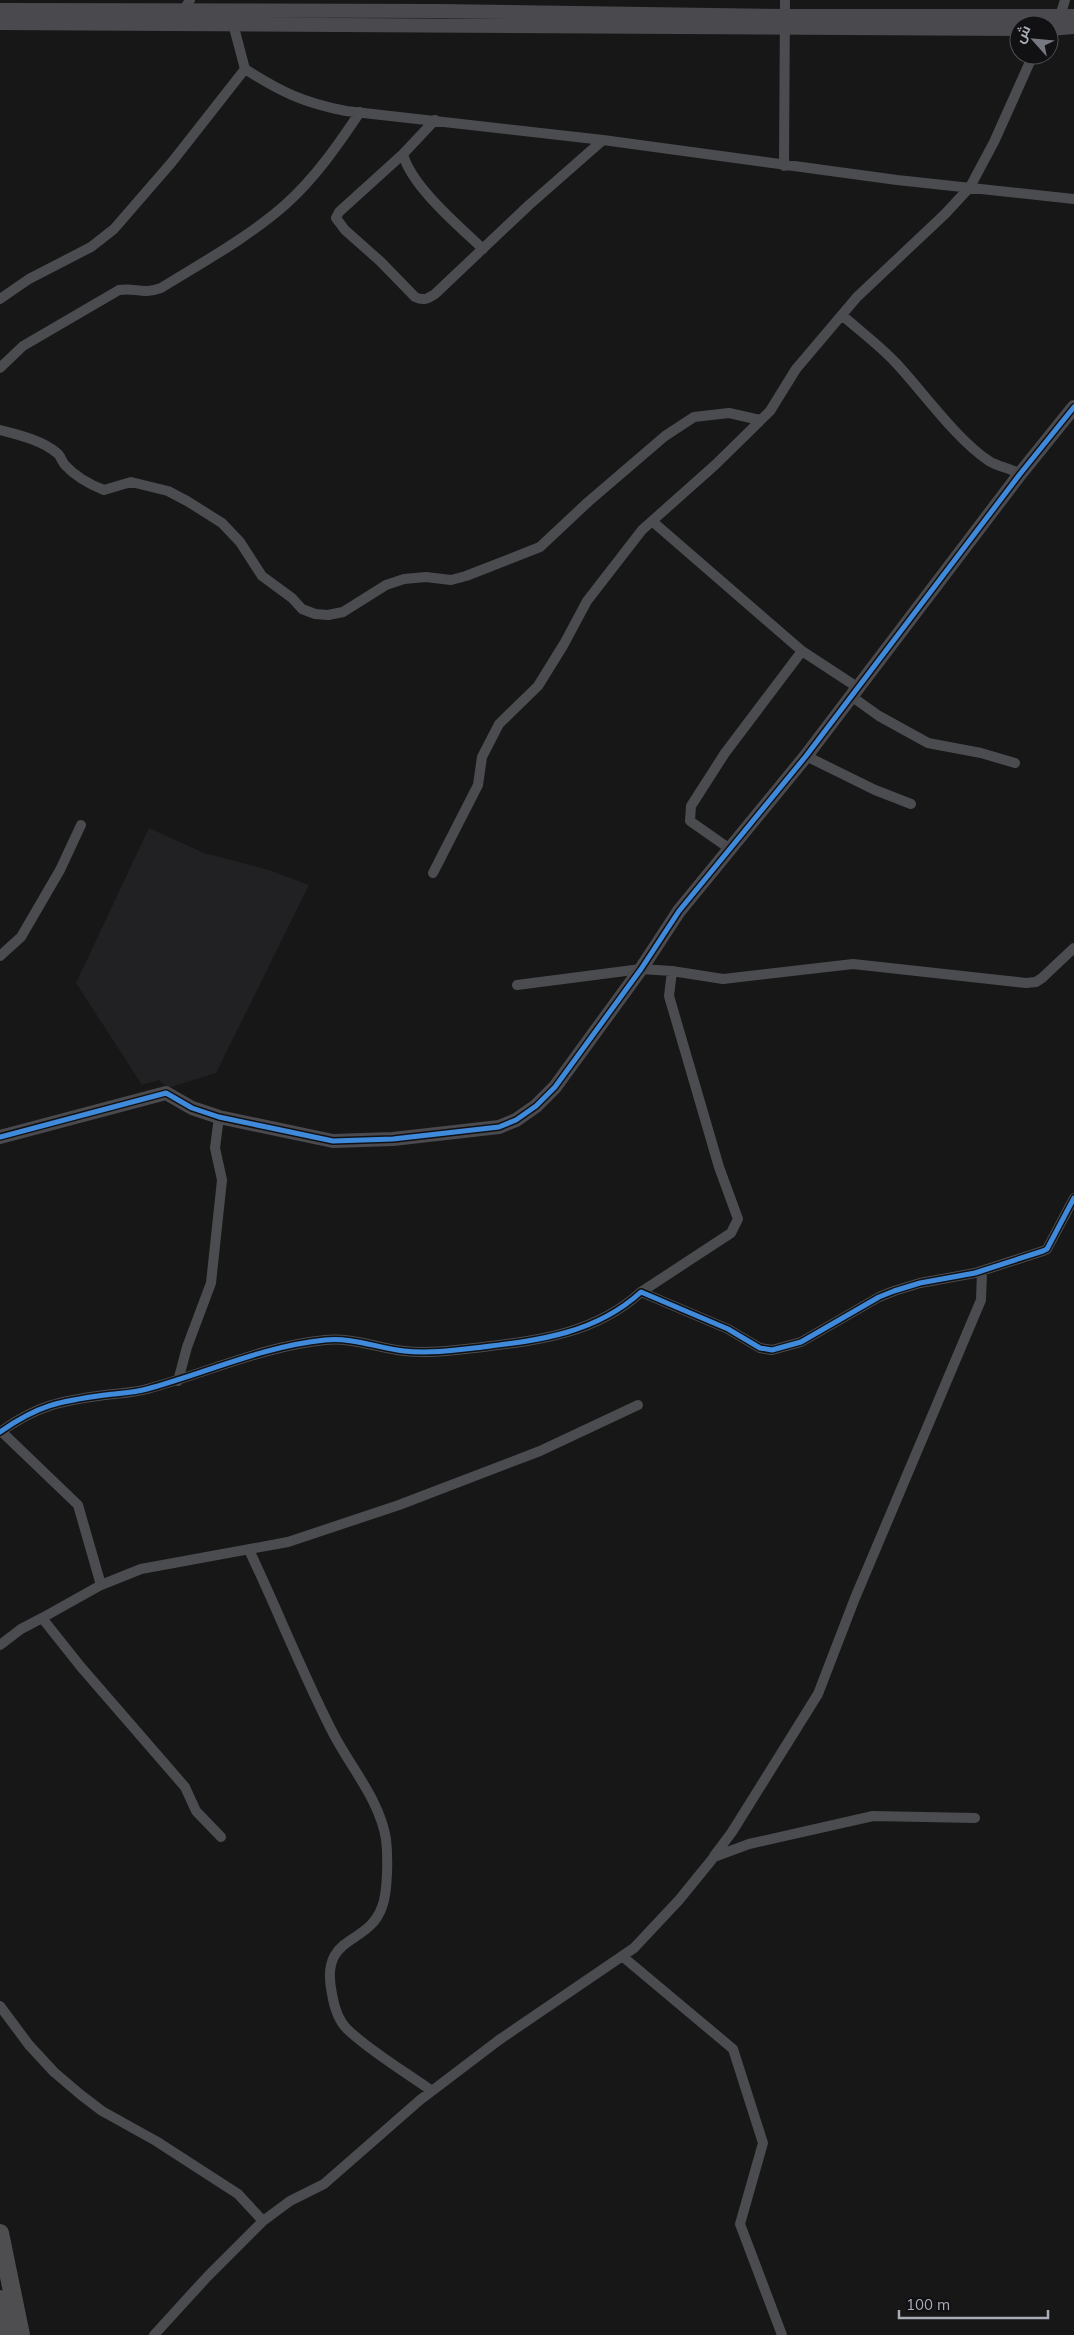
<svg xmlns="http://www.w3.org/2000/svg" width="1074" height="2335" font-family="Mulish,Cairo,sans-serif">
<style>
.built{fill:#212123}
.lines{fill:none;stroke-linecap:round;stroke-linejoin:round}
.street{stroke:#4b4c50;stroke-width:10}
.secondary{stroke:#4a4a4e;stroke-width:14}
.highway{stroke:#4e4e51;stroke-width:18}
.cycleway-casing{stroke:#111113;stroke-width:8}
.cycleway{stroke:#408adc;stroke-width:5}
</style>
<rect width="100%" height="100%" fill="#171717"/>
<!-- built -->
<path class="built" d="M149,828L204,853L269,870L309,885L216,1073L168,1088L159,1080L142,1085L76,983Z"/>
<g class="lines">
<!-- street -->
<path class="street" d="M181,14L190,0
M1049,42L1056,29L1065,0
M245,69C281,92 304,103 346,111L603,140L897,180L1074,199
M435,120L403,154L339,212L336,218L345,230L381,262L415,297C424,301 427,299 435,294L529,205L603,140
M403,154C411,186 459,226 483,249
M784,166L785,0
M0,299L29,279L91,247L114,229L172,162L245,69L232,20
M842,315C860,331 880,346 896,363C923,392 957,440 989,461C999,467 1010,468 1020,474
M0,368L23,346L119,290C136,287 141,295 161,288C203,262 249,237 286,204C315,178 338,145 360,112
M0,430C19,435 41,440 57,453C61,456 62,462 65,465C75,476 91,485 104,490L131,482L168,491L187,501L222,523L240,542L262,576L292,598L302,609L315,614L328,615L343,612L386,585L404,579L426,577L451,580L466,576L540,547L588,502L665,436L694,417L729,413L760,420
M652,521L802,651L857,687
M851,696L879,716L928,743L981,753L1015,763
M806,756L875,790L911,804
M730,849L690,821L691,806L725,753L802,651
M433,873L478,785L482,757L499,724L538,686L564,644L587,601L642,530L715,465L770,411L796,369L857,297L945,214L970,187L994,142L1033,55
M0,956L21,937L60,870L81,825
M517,985L641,969L672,971L723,979L853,964L1026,983L1036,982L1042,978L1074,948
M641,1292L731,1233L738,1219L719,1167L669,996L672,971
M178,1381L187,1347L211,1283L222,1180L215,1148L219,1117
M1,1431L78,1505L101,1585
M0,1432C38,1405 60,1401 105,1395C119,1393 133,1393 147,1389C206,1373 264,1346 325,1340C351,1337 378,1348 404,1351C430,1354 457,1350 483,1347C541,1340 596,1333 641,1292L728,1329L760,1348L772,1350L801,1342L879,1297L894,1291L920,1283L975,1273L1043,1251L1047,1249L1074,1198
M249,1550C278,1611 303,1675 334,1735C352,1769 380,1801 386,1839C388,1855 388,1892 382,1907C368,1947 319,1933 332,1994C334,2006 338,2020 347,2029C371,2052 404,2071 432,2091
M42,1618L101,1585L141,1569L288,1542L399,1505L540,1451L638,1405
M0,1645L21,1629L42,1618L81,1667L185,1787L196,1811L221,1837
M714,1856L732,1832L818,1694L855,1598L981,1300L982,1271
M622,1956L733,2049L763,2143L740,2224L782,2335
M0,2006L29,2045L54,2072L81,2095L102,2111L156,2141L238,2194L263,2221
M154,2335L207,2277L263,2221L290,2201L324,2184L420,2100L499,2040L634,1948L679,1900L714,1857L749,1844L873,1816L975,1818"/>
<!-- secondary -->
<path class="secondary" d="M0,10L439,11L786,16H1074
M0,23L1019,29
M1049,29L1074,27
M0,1137L166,1093L192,1108L219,1117L333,1141L393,1139L499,1127L516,1120L536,1106L555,1087L641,969L679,911L806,756L1020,474L1074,407"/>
<!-- highway -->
<path class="highway" d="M0,2233L21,2335
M0,2299L7,2335"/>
<defs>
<path id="cycleway" d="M0,1137L166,1093L192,1108L219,1117L333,1141L393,1139L499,1127L516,1120L536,1106L555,1087L641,969L679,911L806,756L1020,474L1074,407
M0,1432C38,1405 60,1401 105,1395C119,1393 133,1393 147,1389C206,1373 264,1346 325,1340C351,1337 378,1348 404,1351C430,1354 457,1350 483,1347C541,1340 596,1333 641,1292L728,1329L760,1348L772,1350L801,1342L879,1297L894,1291L920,1283L975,1273L1043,1251L1047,1249L1074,1198"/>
</defs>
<!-- cycleway casing -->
<use href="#cycleway" class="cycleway-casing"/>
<!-- cycleway -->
<use href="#cycleway" class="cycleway"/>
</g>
<!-- north arrow -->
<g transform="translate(1034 40) rotate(297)"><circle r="24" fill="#111113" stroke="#4d4f55"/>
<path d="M0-4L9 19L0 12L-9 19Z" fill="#757880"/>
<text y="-8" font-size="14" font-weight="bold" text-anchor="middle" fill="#a8adb8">ش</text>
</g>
<!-- scale -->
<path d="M899 2310v8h149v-8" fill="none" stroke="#a8adb8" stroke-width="2.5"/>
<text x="906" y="2310" font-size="15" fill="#a8adb8" stroke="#111113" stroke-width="4" paint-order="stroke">100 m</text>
</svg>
